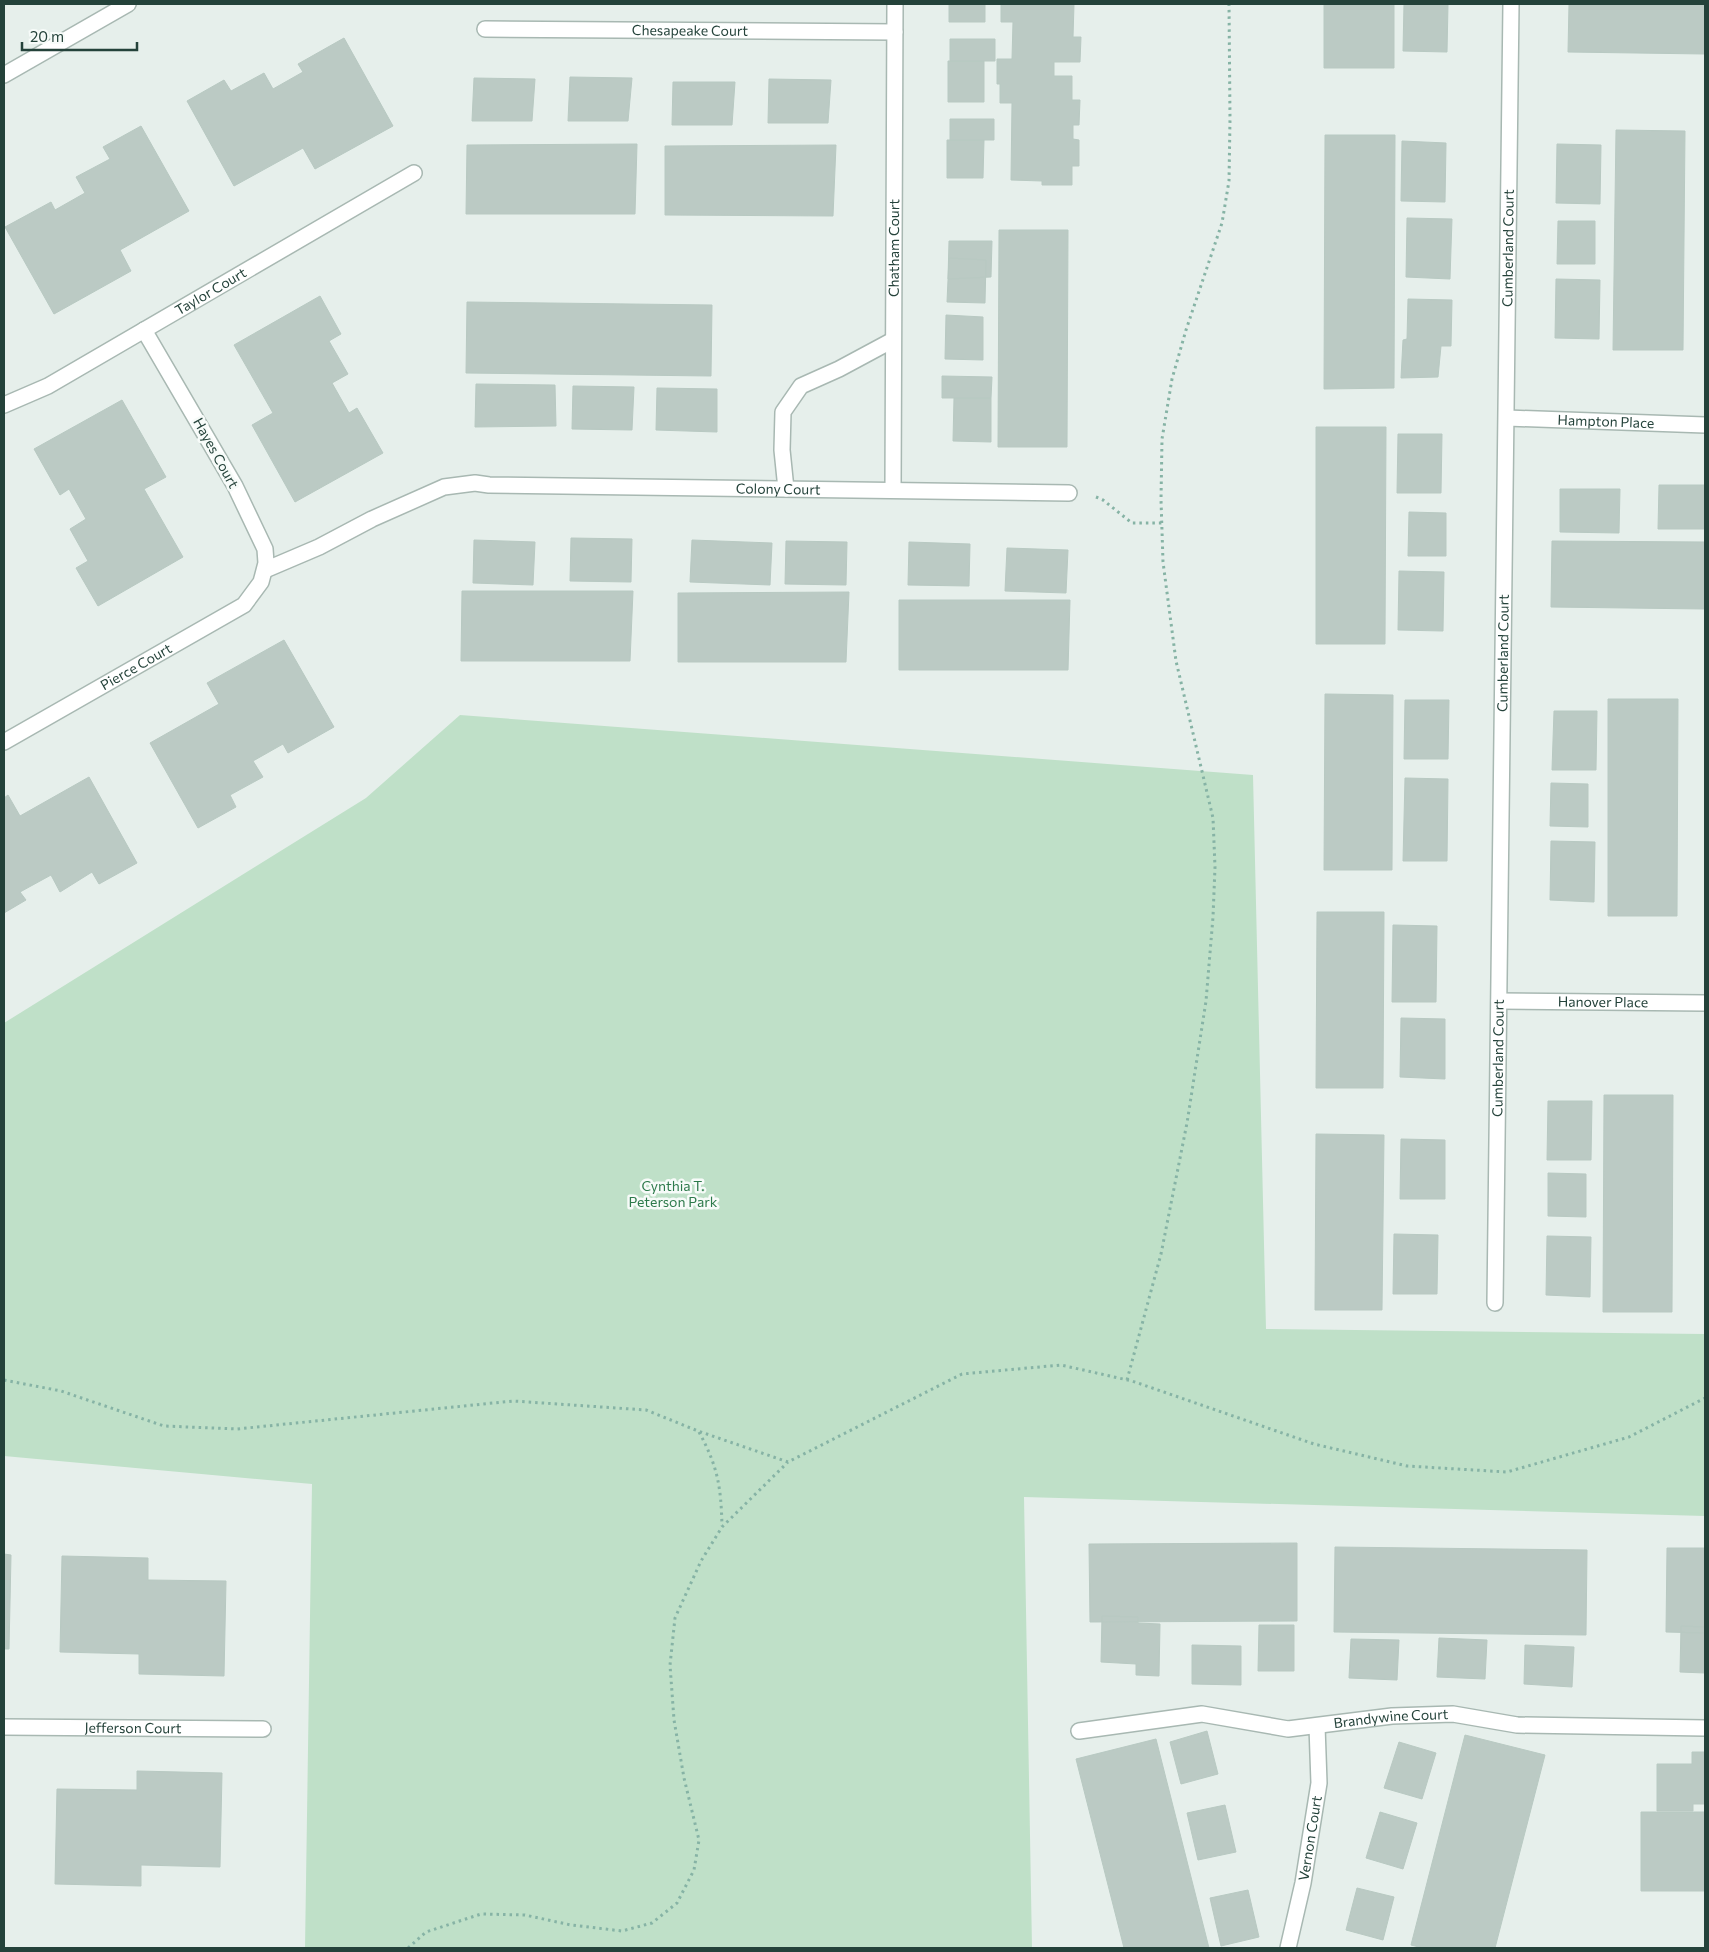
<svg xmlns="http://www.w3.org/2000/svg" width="1709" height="1952" font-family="Commissioner,sans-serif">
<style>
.green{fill:#bfe0c8}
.building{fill:#bbcac4;stroke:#b8c9c2}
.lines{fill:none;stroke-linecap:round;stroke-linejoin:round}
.minor-casing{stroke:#a8b8b2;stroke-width:18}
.path{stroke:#86b3a5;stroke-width:3;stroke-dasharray:2.5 4;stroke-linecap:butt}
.minor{stroke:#fff;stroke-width:15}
.labels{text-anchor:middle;stroke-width:5;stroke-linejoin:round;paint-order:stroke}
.street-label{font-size:14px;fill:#24423a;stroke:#f7fbf9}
.park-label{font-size:14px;fill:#2d7a4b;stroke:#f7fbf9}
</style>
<rect width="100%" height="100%" fill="#e6efeb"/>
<!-- green -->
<path class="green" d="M460,715L1253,775L1266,1329L1705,1334V1516L1024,1497L1032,1948H305L312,1484L4,1456V1023L366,798Z"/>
<!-- building -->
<path class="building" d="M949,4H985V22H949Z
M1001,4H1074L1073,37H1081L1080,62H1054V76H1072V100H1080L1079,125H1073V139L1079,140V166H1072V185H1042V181L1011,180L1012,103H1000V84H997V59H1012L1013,22H1001Z
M1324,4H1394V68H1324Z
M1404,4H1448L1447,52L1403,51Z
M1569,4H1705V54L1568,52Z
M344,38L393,126L315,169L303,148L234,186L187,101L224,80L231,91L264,73L273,89L303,72L298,64Z
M950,39H995V61H950Z
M948,61H984V102H948Z
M570,77L632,78L628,121H568Z
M474,78L535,79L532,121H472Z
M769,79L831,80L828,123H768Z
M673,82H735L732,125H672Z
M950,119H994V140H950Z
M141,126L189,211L120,250L131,271L54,314L5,227L51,202L55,210L85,193L76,177L110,159L103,147Z
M1616,130L1685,131L1683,350H1613Z
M1325,135H1395L1394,388L1324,389Z
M947,140H984L983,178H947Z
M1402,141L1446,143L1445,202L1401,201Z
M637,144L635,214H466L467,145Z
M1557,144L1601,145L1600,204L1556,203Z
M836,145L833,216L665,215V146Z
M1407,218L1452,219L1450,279L1406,277Z
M1558,221H1595V264H1557Z
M999,230H1068L1067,447H998Z
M949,241H992L991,277L948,279Z
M949,258L986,260L985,303L947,302Z
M1556,279L1600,280L1599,339L1555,338Z
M320,296L341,334L329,341L348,374L332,383L349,413L357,408L383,453L295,502L252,425L273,413L234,345Z
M1408,299L1452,300L1451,346H1441L1438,377L1401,378L1403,340L1407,339Z
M467,302L712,305L711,376L466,373Z
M946,315L983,317V360L945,359Z
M942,376L992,377L991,398H942Z
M476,384L555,385L556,426L475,427Z
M573,386L634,387L632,430L572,429Z
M657,388L717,389V432L656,430Z
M954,398H991V442L953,441Z
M122,400L166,477L144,489L183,557L98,606L76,568L88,561L70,529L86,519L69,489L60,495L34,449Z
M1316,427H1386L1385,644H1316Z
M1398,434H1442L1441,493H1397Z
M1659,485H1705V529H1658Z
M1560,489H1620L1619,533L1560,532Z
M1409,512L1446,513V556H1408Z
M571,538L632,539L631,582L570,581Z
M474,540L535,542L533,585L473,583Z
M692,540L772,543L770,585L690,582Z
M786,541L847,542L846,585L785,584Z
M1552,541L1705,542V609L1551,607Z
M909,542L970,544L969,586L908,585Z
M1007,548L1068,550L1066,593L1005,591Z
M1399,571L1444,572L1443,631L1398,630Z
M462,591H633L630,661H461Z
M849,592L846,662H678V593Z
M899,600H1070L1068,670H899Z
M284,640L334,727L288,753L283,744L253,761L263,777L230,795L236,807L198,828L150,743L219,704L207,683Z
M1325,694L1393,695L1392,870H1324Z
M1608,699H1678L1677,916H1608Z
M1405,700H1449L1448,759H1404Z
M1554,711H1597L1596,770H1552Z
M89,777L137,863L99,884L92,872L60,892L51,875L20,892L26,900L4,913V798L8,795L20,816Z
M1405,778L1448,779L1447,861H1403Z
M1551,783L1588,784V827L1550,826Z
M1551,841L1595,842L1594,902L1550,900Z
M1317,912H1384L1383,1088H1316Z
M1393,925L1437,926L1436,1002H1392Z
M1401,1018L1445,1019V1079L1400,1077Z
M1604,1095H1673L1672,1312H1603Z
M1548,1101H1592L1591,1160H1547Z
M1316,1134L1384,1135L1382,1310H1315Z
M1401,1139L1445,1140V1199H1400Z
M1548,1173L1586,1174V1217L1548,1216Z
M1394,1234L1438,1235L1437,1294H1393Z
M1547,1236L1591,1237L1590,1297L1546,1295Z
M1297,1543V1621L1090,1622L1089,1544Z
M1335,1547L1587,1550L1586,1635L1334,1632Z
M1667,1548H1705V1633L1666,1632Z
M4,1554L11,1555L9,1649H4Z
M62,1556L148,1558V1580L226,1581L224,1676L139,1674V1654L60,1652Z
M1102,1616L1138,1617V1623L1160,1624L1159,1676L1136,1675V1664L1101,1662Z
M1259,1625H1294V1671H1258Z
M1681,1626L1705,1627V1673L1680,1672Z
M1439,1638L1487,1640L1485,1679L1437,1677Z
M1351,1639L1399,1640L1397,1680L1349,1678Z
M1192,1645L1241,1646V1685L1192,1684Z
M1525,1645L1574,1647L1572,1687L1524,1684Z
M1207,1731L1218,1774L1181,1784L1170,1742Z
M1465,1735L1545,1755L1495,1948H1423L1411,1945Z
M1156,1739L1209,1948H1124L1076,1759Z
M1399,1742L1436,1753L1422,1799L1384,1788Z
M1692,1752H1705V1804H1693V1811H1657V1764H1692Z
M137,1771L222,1773L220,1867L141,1865V1886L55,1884L57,1789L137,1790Z
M1225,1805L1236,1852L1198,1860L1187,1813Z
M1380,1812L1417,1823L1403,1869L1366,1858Z
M1641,1812H1705V1891H1641Z
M1357,1888L1394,1897L1383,1940L1346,1930Z
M1248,1890L1259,1937L1221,1946L1210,1898Z"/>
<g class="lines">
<defs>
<g id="minor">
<path id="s1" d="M485,29L895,32"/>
<path d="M4,75L128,4"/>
<path id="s2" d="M4,405L48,386L414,173"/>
<path id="s3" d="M1507,418L1705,425"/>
<path d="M786,489L782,450L783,412L801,386L839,369L893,340"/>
<path id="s4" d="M893,490L895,4"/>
<path id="s5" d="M265,570L319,547L372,519L444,487L475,483L489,485L1069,493"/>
<path id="s6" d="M4,742L244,605L261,582L266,563L265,549L235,486L144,330"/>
<path id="s7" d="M1499,1001L1705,1003"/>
<path id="s8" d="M1495,1303L1511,4"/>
<path id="s9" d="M4,1727L263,1729"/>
<path id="s10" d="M1079,1731L1202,1714L1288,1729L1392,1716L1453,1714L1517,1725L1705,1728"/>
<path id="s11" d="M1288,1948L1303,1883L1319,1783L1317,1726"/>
</g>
</defs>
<!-- minor casing -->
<use href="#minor" class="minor-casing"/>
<!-- path -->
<path class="path" d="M1096,497L1103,500L1132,523H1162
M4,1380L61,1391L164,1426L237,1429L513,1401L646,1410L698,1431L788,1462L962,1374L1061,1365L1132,1381L1314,1444L1407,1466L1507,1472L1629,1437L1705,1398
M1127,1380L1161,1254L1187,1123L1206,1001L1213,917L1215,867L1213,818L1176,661L1163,562L1161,500L1162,439L1172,379L1186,330L1222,223L1229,181L1230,119L1229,4
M699,1432C718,1467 721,1487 722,1526
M408,1948L426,1932L481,1914L525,1915L571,1925L622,1931L652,1923L677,1903L694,1870L699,1840L684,1778L674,1720L670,1665L675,1618L701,1561L722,1527L788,1462"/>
<!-- minor -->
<use href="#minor" class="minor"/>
</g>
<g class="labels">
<!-- street labels -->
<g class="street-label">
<text dy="5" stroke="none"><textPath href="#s1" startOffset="205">Chesapeake Court</textPath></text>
<text dy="5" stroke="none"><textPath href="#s4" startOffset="242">Chatham Court</textPath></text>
<text dy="5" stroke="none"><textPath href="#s8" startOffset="1055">Cumberland Court</textPath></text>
<text dy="5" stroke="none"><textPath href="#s2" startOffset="236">Taylor Court</textPath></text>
<text dy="5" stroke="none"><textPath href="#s3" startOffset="99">Hampton Place</textPath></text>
<text transform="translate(216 453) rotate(61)" y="5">Hayes Court</text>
<text dy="5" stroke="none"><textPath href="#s5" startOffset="532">Colony Court</textPath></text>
<text dy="5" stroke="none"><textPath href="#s8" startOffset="650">Cumberland Court</textPath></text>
<text dy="5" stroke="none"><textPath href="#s6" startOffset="152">Pierce Court</textPath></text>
<text dy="5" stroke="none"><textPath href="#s7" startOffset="104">Hanover Place</textPath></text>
<text dy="5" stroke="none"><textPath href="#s8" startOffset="245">Cumberland Court</textPath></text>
<text dy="5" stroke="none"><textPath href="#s10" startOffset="315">Brandywine Court</textPath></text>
<text dy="5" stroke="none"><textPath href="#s9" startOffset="129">Jefferson Court</textPath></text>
<text dy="5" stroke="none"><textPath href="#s11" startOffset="112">Vernon Court</textPath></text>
</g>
<!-- park labels -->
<g class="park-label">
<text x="673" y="1191">Cynthia T.<tspan x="673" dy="16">Peterson Park</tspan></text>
</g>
</g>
<!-- border -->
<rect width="1709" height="1952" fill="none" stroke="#24423a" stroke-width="10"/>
<!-- scale -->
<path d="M22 42v8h115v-8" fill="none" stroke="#24423a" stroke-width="2.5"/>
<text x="30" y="42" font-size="15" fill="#24423a" stroke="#f7fbf9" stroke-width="4" paint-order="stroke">20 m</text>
</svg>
